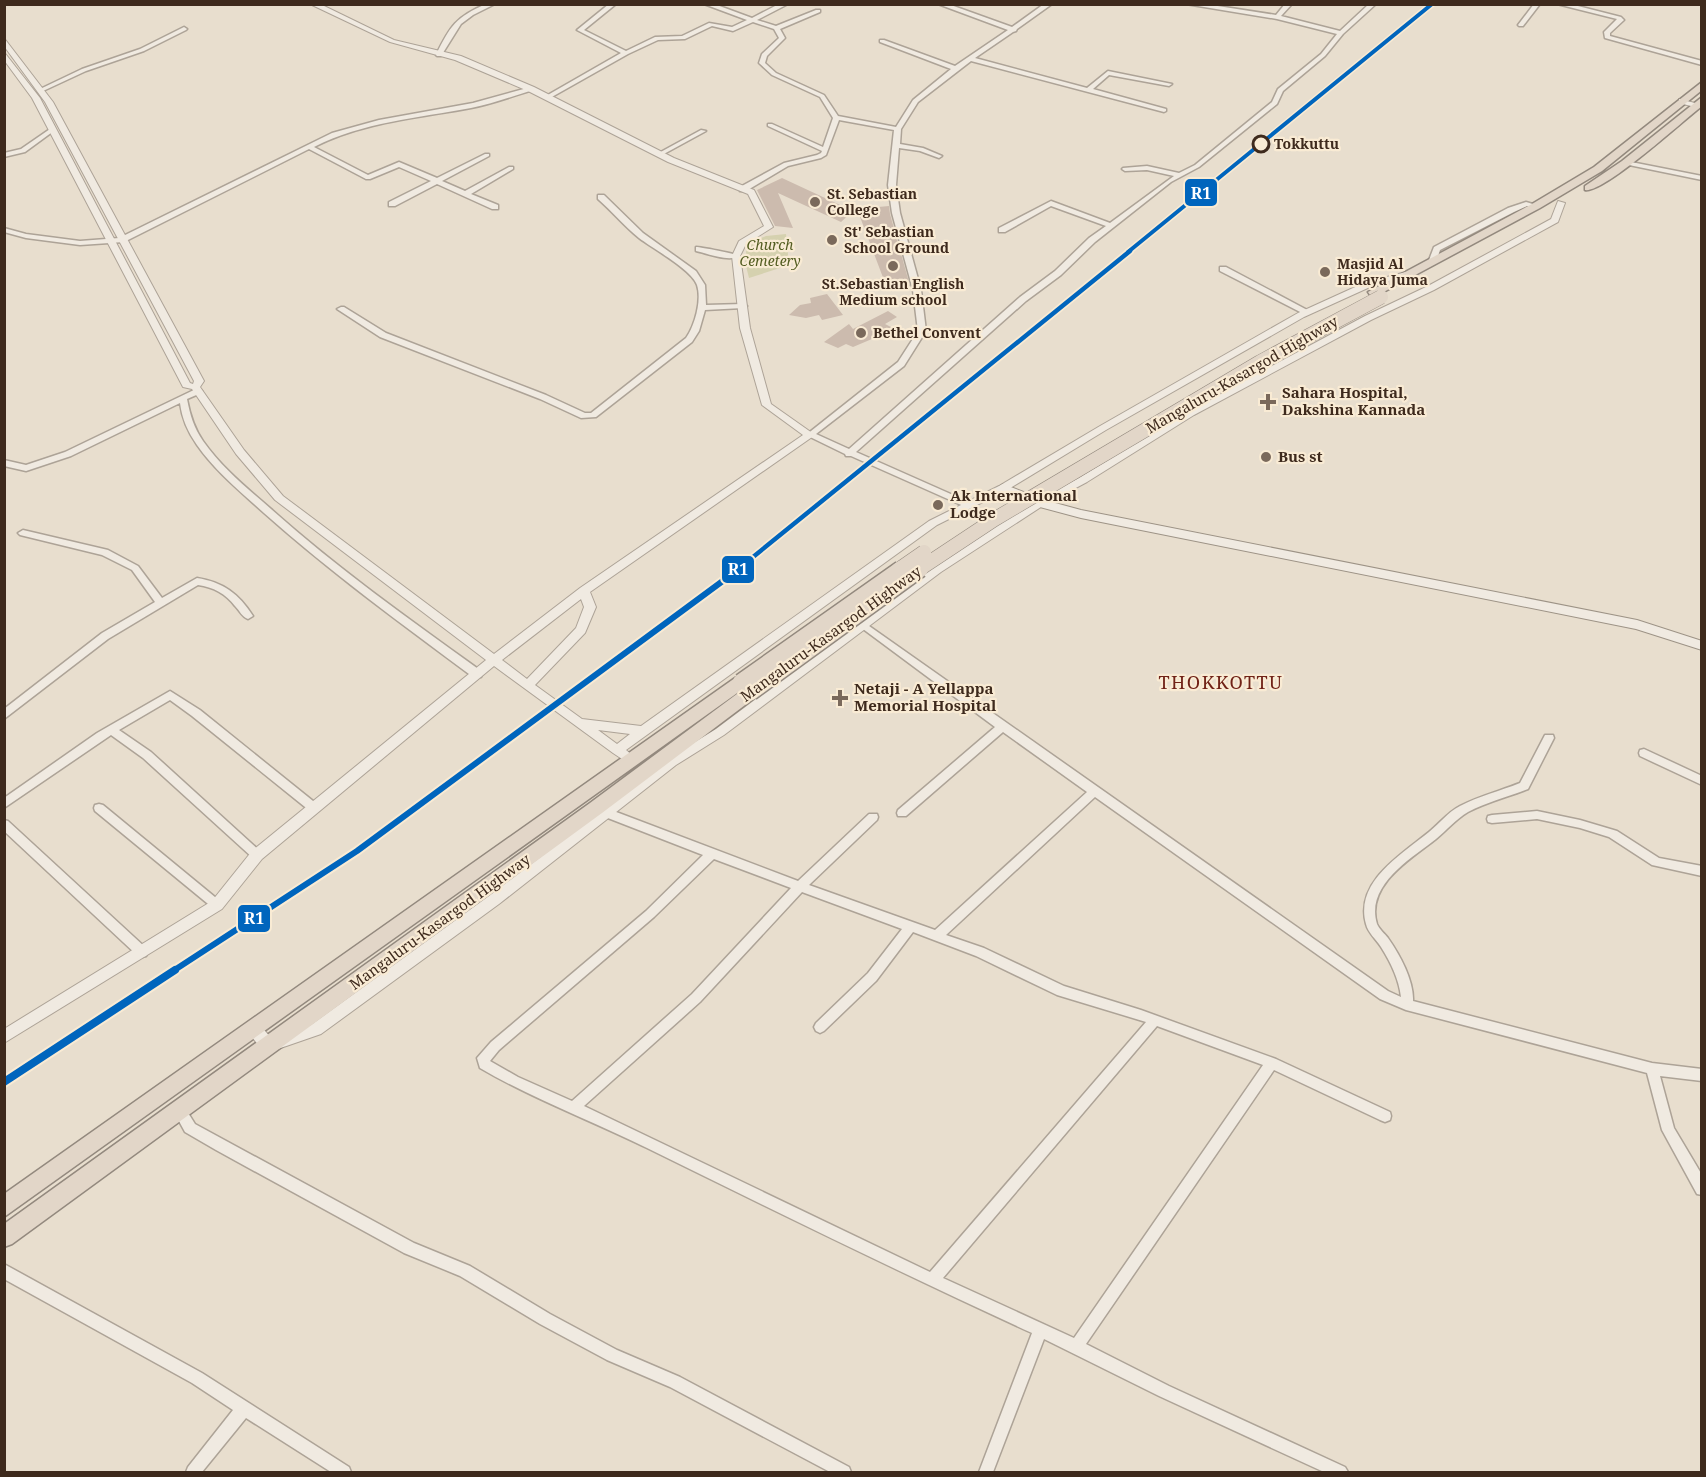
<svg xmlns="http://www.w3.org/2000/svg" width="1706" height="1477" font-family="'Noto Serif',serif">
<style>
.cemetery{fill:#d5d1af}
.building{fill:#ccbbae}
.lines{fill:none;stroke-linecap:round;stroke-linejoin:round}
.minor-casing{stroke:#ada397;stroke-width:3}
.tertiary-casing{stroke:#ada397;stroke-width:2}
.secondary-casing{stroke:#9d9386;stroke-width:2}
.trunk-casing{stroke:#93897e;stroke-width:3}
.minor{fill:#f0eae1;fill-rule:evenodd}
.tertiary{fill:#f0eae1;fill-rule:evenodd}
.secondary{fill:#f0eae1;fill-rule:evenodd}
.trunk{fill:#e2d6c8;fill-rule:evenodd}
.trunk-bridge-far1-casing{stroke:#93897e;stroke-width:15;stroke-linecap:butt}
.trunk-bridge-casing{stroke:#93897e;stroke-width:19;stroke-linecap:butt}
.trunk-bridge-far1{stroke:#e2d6c8;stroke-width:14}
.trunk-bridge{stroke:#e2d6c8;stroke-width:16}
.rail-1-far3-casing{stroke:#f9ebd4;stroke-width:7}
.rail-1-far2-casing{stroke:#f9ebd4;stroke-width:8}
.rail-1-far1-casing{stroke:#f9ebd4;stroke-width:10}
.rail-1-casing{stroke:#f9ebd4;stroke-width:12}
.rail-1-far3{stroke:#0065bd;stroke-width:4}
.rail-1-far2{stroke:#0065bd;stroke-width:4.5}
.rail-1-far1{stroke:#0065bd;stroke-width:6}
.rail-1{stroke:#0065bd;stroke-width:8}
.stop-dot{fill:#f9ebd4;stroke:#3e2a1d;stroke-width:3}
.poi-dot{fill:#7a695b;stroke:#f9ebd4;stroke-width:2}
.labels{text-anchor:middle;stroke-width:4.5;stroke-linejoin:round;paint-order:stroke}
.far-stop-label{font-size:14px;font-weight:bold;fill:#3e2a1d;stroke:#f9ebd4;text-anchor:start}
.far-poi-label{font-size:14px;font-weight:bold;fill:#3e2a1d;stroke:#f9ebd4;text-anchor:start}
.far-park-label{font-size:14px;font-style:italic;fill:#535d21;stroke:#f9ebd4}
.street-label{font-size:15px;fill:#3e2a1d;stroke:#f9ebd4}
.poi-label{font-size:15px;font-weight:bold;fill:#3e2a1d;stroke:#f9ebd4;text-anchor:start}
.quarter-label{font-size:18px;letter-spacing:1.5px;fill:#702217;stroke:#f9ebd4}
.line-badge{stroke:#f9ebd4;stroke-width:2}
.badge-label{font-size:16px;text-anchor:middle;font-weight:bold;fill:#fff}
</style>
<rect width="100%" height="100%" fill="#e8dece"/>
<!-- cemetery -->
<path class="cemetery" d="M786,234L789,265L749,278L745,262L747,244L766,236Z"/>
<!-- building -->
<path class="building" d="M782,178L853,211L841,222L778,193L793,228L775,226L757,190Z
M889,206L890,214L910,286L887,288L857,209Z
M827,294L843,315L822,320L819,315L806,318L789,315L800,305L811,303L810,298Z
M888,311L897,317L885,324L893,328L879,336L853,347L846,344L838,348L824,342L849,324L853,329Z"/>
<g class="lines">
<defs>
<path id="minor" d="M486,4H495L473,15L461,24L441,56H437L436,55C450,26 456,17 486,4Z
M609,4H616L584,30L626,51L655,37L682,36L709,23L732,27L747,20L704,4H714L752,18L779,4H788L757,20L776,26L816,10H820V12L780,29L785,38L767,56L765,63L776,73L824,95L838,116L896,127L913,100L951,69L880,42V40H884L955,66L1008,30L938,4H948L1012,27L1044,4H1052L1017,29L1016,31L1013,32L975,58L1087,88L1108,71L1172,84L1169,86L1109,75L1093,89L1166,109V111L1164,112L971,61L918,102L901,129L900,144L923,148L942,156L939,158L920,151L899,148L896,185L900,213L921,290L926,331L904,366L816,434L849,449L1020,297L1055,271L1089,238L1106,226L1051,206L1005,232H999V228L1051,201L1110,223L1174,176L1147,170L1125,171L1122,169L1123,168L1147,166L1179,173L1195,165L1272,102L1278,89L1321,54L1337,34L1277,19L1186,4H1205L1276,15L1285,4H1292L1281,16L1340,31L1369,4H1376L1343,34L1325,56L1283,91L1277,104L1199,167L1171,182L1095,242L1061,275L1026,301L856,452L971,503L973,505L968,508L851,456H846L845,454L806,435L898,362L918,331L913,290L892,213L888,185L894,130L839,120L826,155L821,158L788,166L746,191H740V187L784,163L817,155L821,153L822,151L768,126V124H772L823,147L833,118L820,97L772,75L759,63L762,54L779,38L774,29L753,22L733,31L712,26L685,39L658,40L628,54L550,98H546V96L621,53L577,30Z
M1534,4H1540L1523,26H1519L1518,25Z
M1557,4H1570L1621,17L1624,20L1610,33V36L1702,61V65L1605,38L1604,32L1617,19Z
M184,27L187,29L186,30L144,51L86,71L43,91L38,90L82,69L140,49Z
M531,87L533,88V90C513,96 492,104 471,108C418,118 363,122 314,147L368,175L399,162L437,178L485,154H489V156L442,181L465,191L509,167H513V169L471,194L498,205V209H492L437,184L395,206H389V202L431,181L399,167L370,179H366L309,149L124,242L80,245L26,238L4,232V228L26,234L80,241L119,238L332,133L379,120L473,103Z
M50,129L55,130L25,152L4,157V153L21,149Z
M701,130L706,131L662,155L657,154Z
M1626,161L1702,176V180L1624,164V162Z
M598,195H604L643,233L696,271L705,285L706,305L743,304L747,306L743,308L705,310L699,331L692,342L596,417L581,418L540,399L380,337L337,309L341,307H344L386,333L546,395L585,413H591L686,338C695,325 702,300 697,285C692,270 652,248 639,238C624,226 612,211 598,199Z
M1526,202L1540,206L1536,208L1527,206L1514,212L1440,250L1436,262L1429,260L1434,247L1508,208Z
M696,247C701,247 736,254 740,256C728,262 709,254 696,251Z
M1220,267H1226L1311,312L1307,314H1304L1220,271Z
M198,388L202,391L201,393L187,399C190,415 194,428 203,441C222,468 247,488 271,509C337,568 409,619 481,671L482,674L481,677H473C402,624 330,572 264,513C241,492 215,471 197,445C188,432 182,419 180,403L71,456L26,471L4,466V460L26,465L65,452Z
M23,530L108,550L138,566L162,598L197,578C223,582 239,594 253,616L248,619C242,617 240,611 235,606C226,594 213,587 198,585L108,639L4,719V709L102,633L155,602L132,570L102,555L20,535L18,533Z
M862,621L1388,991L1401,997C1399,979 1390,961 1381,947C1376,939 1368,933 1366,924C1354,882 1402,854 1429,832C1440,823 1448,812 1460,806C1479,796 1500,791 1520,783L1545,735H1553L1554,738L1528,789C1508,797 1487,802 1468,812C1456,819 1447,830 1436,839C1412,858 1365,885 1377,924C1379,929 1385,934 1388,938C1400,955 1414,981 1413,1001L1652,1063L1702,1069V1081L1660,1076L1674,1128L1702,1175V1195L1697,1194L1662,1130L1647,1073L1406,1010L1380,999L1095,797L946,935L984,948L1064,986L1141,1010L1276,1059L1390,1112L1391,1116L1390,1120L1385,1122L1380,1120L1274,1070L1086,1344L1169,1386L1345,1467L1348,1472H1324L1159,1396L1044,1339L993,1472H979L1032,1333C903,1274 775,1211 647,1148C592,1121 533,1099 480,1068L477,1058L491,1042L646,911L703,855L595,813L594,810L595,807H603L798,881L869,814H877L878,817L877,820L809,885L935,930L1087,792L1003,732L906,816H898L897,813L898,810L995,727L859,626L857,624ZM714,859L791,888L692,994L572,1101L518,1077L490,1061L499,1050L654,917ZM802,892L902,929L868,973L816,1023L814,1027L816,1031L820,1033L824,1031L876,981L913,932L976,956L1057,995L1146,1022L930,1272L584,1106L700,1002ZM1157,1026L1263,1065L1074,1338L943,1278Z
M170,691L200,710L318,805L319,808L318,811H310L192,716L170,700L119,730L151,752L261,852L263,855L261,858L257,860L253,858L143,758L111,735L4,808V798L97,733Z
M1644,749L1702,776V785L1640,756L1639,753L1640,750Z
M99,804L103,805L221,902L223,905L221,908L217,910L213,908L95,811L94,808L95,805Z
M1537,811L1580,820L1617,831L1659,858L1702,866V876L1652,865L1609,837L1580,828L1537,819L1492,823L1488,822L1487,819L1488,816L1492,815Z
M4,820L8,821L146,948L148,952L146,956L142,957L138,956L4,831Z
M180,1106L185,1108L195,1124L414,1243L470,1266L550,1314L617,1350L680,1377L849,1467L851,1472H830L670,1387L607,1360L540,1324L460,1276L404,1253L216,1150L185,1132L174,1112L175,1108Z
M4,1264L202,1373L349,1467L351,1472H331L246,1418L202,1472H186L188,1467L233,1410L192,1383L4,1279Z"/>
<path id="tertiary" d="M310,4H320L394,40L461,56L534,87L674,158L754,190L773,227L746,244L740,256L750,328L771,404L815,435L590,592L596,607L585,633L535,685L582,719L641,726L929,521L999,486L1100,426L1298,313L1364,283L1406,272L1410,275L1370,287L1304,317L1106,430L1007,490L937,525L626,750L638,760L636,763H628L613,753L494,666L262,859L222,909L4,1043V1029L212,901L252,851L486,660L275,500L236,454L192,389L183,387L32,98L4,60V52L40,98L190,383L193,384L194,381L45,102L4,46V38L53,102L204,381L200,387L244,450L283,496L494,654L580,588L803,435L762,405L740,328L732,256L739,241L764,226L748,194L668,162L528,91L455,60L390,42ZM581,599L584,607L576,628L527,679L502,660ZM598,730L630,734L617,744Z
M1679,99L1695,103L1702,102V106L1695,107L1679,103Z
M1558,201L1565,203L1558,222L1434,290L1371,320L1194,415L1087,482L1044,505L941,572L724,735L676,765L499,904L321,1034L269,1052C260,1049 251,1037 247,1028L249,1024L254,1022L259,1024L272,1039L311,1025L489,896L653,772L648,770L646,767L648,764L671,757L716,729L933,566L1036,501L1079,478L1188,411L1365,316L1428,286L1551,219Z"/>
<path id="secondary" d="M1003,484L1044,500L1081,510L1637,620L1702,641V650L1636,629L1081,518L1036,506L999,491L997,488Z"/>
<path id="trunk" d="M1702,82V90L1602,171L1540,208L1378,295H1370L1368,292L1532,204L1594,167Z
M1702,97V106C1684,120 1603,194 1585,190V186L1622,161Z
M741,676L747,678L749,682L747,686L4,1217V1194L735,678Z
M751,686L757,688L759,692L757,696L602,813L12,1244L4,1247V1224L590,803L745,688Z"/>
</defs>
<!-- minor casing -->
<use href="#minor" class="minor-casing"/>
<!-- tertiary casing -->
<use href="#tertiary" class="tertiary-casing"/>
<!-- secondary casing -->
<use href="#secondary" class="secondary-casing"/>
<!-- trunk casing -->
<use href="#trunk" class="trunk-casing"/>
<!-- minor -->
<use href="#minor" class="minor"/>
<!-- tertiary -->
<use href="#tertiary" class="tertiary"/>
<!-- secondary -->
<use href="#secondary" class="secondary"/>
<!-- trunk -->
<use href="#trunk" class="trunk"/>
<defs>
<path id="trunk-bridge-far1" d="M898,570L924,552
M918,570L995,519L1260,362L1381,297"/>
<path id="trunk-bridge" d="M741,682L901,569
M751,692L920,569"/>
</defs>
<!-- trunk-bridge-far1 casing -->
<use href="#trunk-bridge-far1" class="trunk-bridge-far1-casing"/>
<!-- trunk-bridge casing -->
<use href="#trunk-bridge" class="trunk-bridge-casing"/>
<!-- trunk-bridge-far1 -->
<use href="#trunk-bridge-far1" class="trunk-bridge-far1"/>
<!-- trunk-bridge -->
<use href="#trunk-bridge" class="trunk-bridge"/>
<defs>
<path id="rail-1-far3" d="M1128,252L1432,4"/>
<path id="rail-1-far2" d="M737,570L1130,251"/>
<path id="rail-1-far1" d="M173,971L357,851L739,569"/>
<path id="rail-1" d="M4,1082L175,970"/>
</defs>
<!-- rail-1-far3 casing -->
<use href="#rail-1-far3" class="rail-1-far3-casing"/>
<!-- rail-1-far2 casing -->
<use href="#rail-1-far2" class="rail-1-far2-casing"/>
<!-- rail-1-far1 casing -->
<use href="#rail-1-far1" class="rail-1-far1-casing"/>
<!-- rail-1 casing -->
<use href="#rail-1" class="rail-1-casing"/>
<!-- rail-1-far3 -->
<use href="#rail-1-far3" class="rail-1-far3"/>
<!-- rail-1-far2 -->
<use href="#rail-1-far2" class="rail-1-far2"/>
<!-- rail-1-far1 -->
<use href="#rail-1-far1" class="rail-1-far1"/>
<!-- rail-1 -->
<use href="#rail-1" class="rail-1"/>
</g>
<!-- markers -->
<circle class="stop-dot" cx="1261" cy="144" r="8"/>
<g class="poi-dot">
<circle cx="815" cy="202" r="6"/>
<circle cx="832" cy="240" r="6"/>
<circle cx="893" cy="266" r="6"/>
<circle cx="1325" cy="272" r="6"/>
<circle cx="861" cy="333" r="6"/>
<path d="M1265 393h6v6h6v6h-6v6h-6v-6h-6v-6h6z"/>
<circle cx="1266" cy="457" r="6"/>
<circle cx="938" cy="505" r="6"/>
<path d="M837 689h6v6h6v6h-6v6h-6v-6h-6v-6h6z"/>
</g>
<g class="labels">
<!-- far-stop labels -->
<g class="far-stop-label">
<text x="1274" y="149">Tokkuttu</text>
</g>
<!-- far-poi labels -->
<g class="far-poi-label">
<text x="827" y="199">St. Sebastian<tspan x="827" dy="16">College</tspan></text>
<text x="844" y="237">St' Sebastian<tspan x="844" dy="16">School Ground</tspan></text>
<text x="1337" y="269">Masjid Al<tspan x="1337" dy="16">Hidaya Juma</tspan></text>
<text x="893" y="289" text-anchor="middle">St.Sebastian English<tspan x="893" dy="16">Medium school</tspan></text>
<text x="873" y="338">Bethel Convent</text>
</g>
<!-- far-park labels -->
<g class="far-park-label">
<text x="770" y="250">Church<tspan x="770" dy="16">Cemetery</tspan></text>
</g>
<!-- street labels -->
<g class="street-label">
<text transform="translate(1242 375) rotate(-30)" y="5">Mangaluru-Kasargod Highway</text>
<text transform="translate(831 634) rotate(-36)" y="5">Mangaluru-Kasargod Highway</text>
<text transform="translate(440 922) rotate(-36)" y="5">Mangaluru-Kasargod Highway</text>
</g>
<!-- poi labels -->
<g class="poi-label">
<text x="1282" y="398">Sahara Hospital,<tspan x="1282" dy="17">Dakshina Kannada</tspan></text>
<text x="1278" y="462">Bus st</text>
<text x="950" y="501">Ak International<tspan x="950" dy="17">Lodge</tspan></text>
<text x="854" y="694">Netaji - A Yellappa<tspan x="854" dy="17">Memorial Hospital</tspan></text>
</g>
<!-- quarter labels -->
<g class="quarter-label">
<text x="1221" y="689">THOKKOTTU</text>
</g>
</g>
<g class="line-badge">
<rect x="1184" y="178" width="34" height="29" rx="6" fill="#0065bd"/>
<rect x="721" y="555" width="34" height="29" rx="6" fill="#0065bd"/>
<rect x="237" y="904" width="34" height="29" rx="6" fill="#0065bd"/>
</g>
<g class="badge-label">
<text x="1201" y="199">R1</text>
<text x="738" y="575">R1</text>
<text x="254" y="924">R1</text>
</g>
<!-- border -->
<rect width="1706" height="1477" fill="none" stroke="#3e2a1d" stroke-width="12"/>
</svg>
